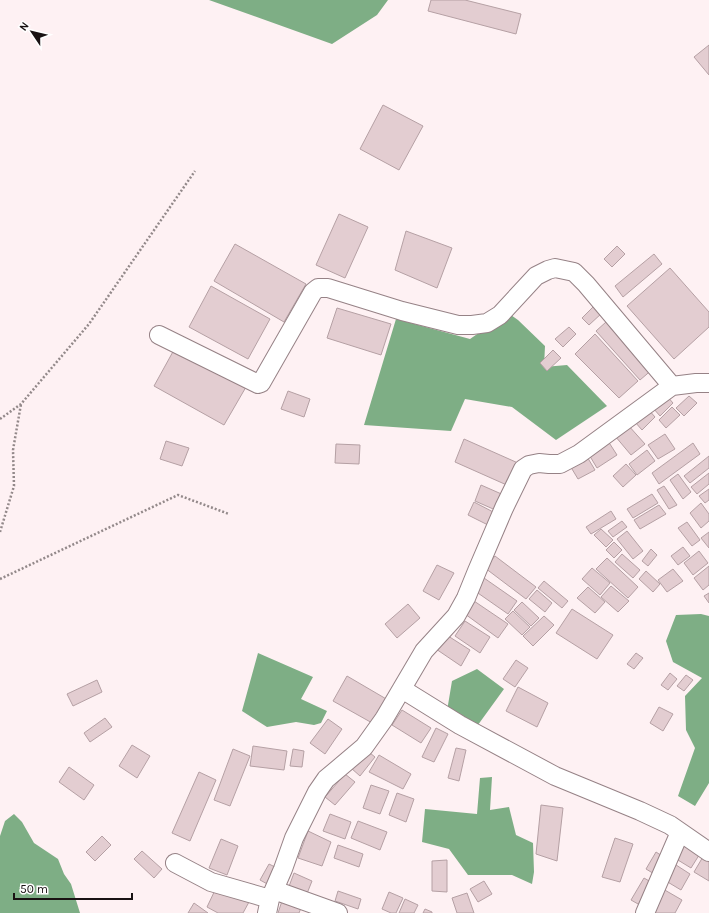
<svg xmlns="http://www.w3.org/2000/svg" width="709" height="913" font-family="Karla,sans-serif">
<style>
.water{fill:#7eae85}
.building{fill:#e3cdd1;stroke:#b5a0a4}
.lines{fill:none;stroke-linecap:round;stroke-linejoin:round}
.minor-casing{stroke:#968286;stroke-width:20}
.path{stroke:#93898a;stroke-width:2.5;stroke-dasharray:2 2;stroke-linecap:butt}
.minor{stroke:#fff;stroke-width:18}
</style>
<rect width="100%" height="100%" fill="#fef1f3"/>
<!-- water -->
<path class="water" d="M209,0H388L377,15L332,44Z
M508,313L518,320L545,346L544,367L567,365L607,406L556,440L512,407L465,399L451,431L364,425L396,319L470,339Z
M701,614L709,616V783L695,806L678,796L695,748L686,730L685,696L702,678L673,662L666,641L676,615Z
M258,653L313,677L301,699L327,711L321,723L314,725L296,722L267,727L242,711Z
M477,669L504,689L475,729L447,711L452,681Z
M492,777L490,810L509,807L516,835L533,843L534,872L532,884L512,875H468L449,849L422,842L425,809L477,814L480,778Z
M14,814L22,822L34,843L58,859L64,874L71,884L80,913H0V836L5,821Z"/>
<!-- building -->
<path class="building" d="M431,0H465L521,14L516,34L428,11Z
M709,45V75L694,57Z
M383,105L423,126L399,170L360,149Z
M339,214L368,227L345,278L316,265Z
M406,231L452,248L437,288L395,270Z
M235,244L306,284L284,322L214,281Z
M617,246L625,254L612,267L604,259Z
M654,254L662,264L623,297L615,286Z
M670,268L709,312V327L674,359L627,306Z
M211,286L270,319L248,359L189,327Z
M595,305L602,313L589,325L582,318Z
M337,308L391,324L381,355L327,338Z
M616,313L661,362L640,380L596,331Z
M569,327L576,334L563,347L555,339Z
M595,334L638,381L619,398L575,354Z
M175,348L246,387L224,425L154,386Z
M553,350L561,358L547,371L540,363Z
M288,391L310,399L304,417L281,409Z
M666,395L673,403L660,416L653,408Z
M689,396L697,403L684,416L676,408Z
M672,407L680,415L666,428L659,420Z
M648,409L655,417L642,430L635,422Z
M628,425L645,444L631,455L615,436Z
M665,434L675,449L658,459L648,445Z
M464,439L518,463L509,486L455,462Z
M166,441L189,448L182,466L160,459Z
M608,441L617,455L597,468L588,453Z
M693,443L700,454L659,484L652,473Z
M336,444L360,445L359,464L335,463Z
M647,450L655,461L637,475L629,464Z
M586,455L595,470L578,479L569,464Z
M709,456V468L690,483L684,476Z
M626,464L636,475L623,487L613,476Z
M709,473V484L697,494L691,487Z
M678,474L691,492L683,499L670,480Z
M481,485L506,496L500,512L475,501Z
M664,486L677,505L669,509L657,490Z
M709,489V500L705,503L699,496Z
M652,494L658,503L633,518L627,509Z
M474,502L497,514L492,527L468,515Z
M701,503L709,514V521L701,528L690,513Z
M659,505L666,514L640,529L634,520Z
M611,511L616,519L591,534L586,527Z
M622,521L627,527L613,537L608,531Z
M687,522L700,540L692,546L678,528Z
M601,529L613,540L606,547L594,535Z
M627,531L643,551L633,559L617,539Z
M709,532V548L701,538Z
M614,542L622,550L614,558L606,550Z
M683,547L690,556L678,565L671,556Z
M651,549L657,555L648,566L642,561Z
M699,551L708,563L693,575L684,563Z
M622,554L640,570L633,578L615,562Z
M495,556L536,587L526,599L485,568Z
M607,558L638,587L628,598L596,569Z
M437,565L454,573L439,600L423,591Z
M709,566V585L703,590L694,578Z
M592,568L610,583L600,595L582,579Z
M673,569L683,581L667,592L658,580Z
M646,571L660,584L653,592L639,579Z
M484,578L517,601L508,614L475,591Z
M544,581L568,601L562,608L538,588Z
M611,586L629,601L618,612L601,597Z
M588,587L605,602L595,613L577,598Z
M537,590L552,603L545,612L529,599Z
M709,593V603L704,596Z
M474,601L508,624L498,638L465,614Z
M522,602L539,618L531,626L514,610Z
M408,604L420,618L397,638L385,624Z
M572,609L613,635L597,659L556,633Z
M513,611L530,627L522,635L505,619Z
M544,616L554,625L533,646L523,636Z
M465,621L490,637L480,653L455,636Z
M445,634L470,650L461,666L436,649Z
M636,653L643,658L634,669L627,664Z
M516,660L528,668L515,687L503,679Z
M670,673L677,679L668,690L661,685Z
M686,675L693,680L684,691L677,686Z
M347,676L388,700L374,724L333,701Z
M97,680L102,692L73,706L67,694Z
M518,687L548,703L537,727L506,711Z
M659,707L673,714L663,731L650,723Z
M402,710L431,728L421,743L392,725Z
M105,718L112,727L90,742L84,733Z
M328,719L342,729L325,754L310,743Z
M436,728L448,734L434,762L422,757Z
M132,745L150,756L137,778L119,766Z
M253,746L287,751L284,770L250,766Z
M456,748L466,750L459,781L448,778Z
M233,749L250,756L230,806L214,800Z
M293,749L304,751L302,767L290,766Z
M365,749L375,757L360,776L351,768Z
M379,755L411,774L403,789L369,772Z
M69,767L94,785L84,800L59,782Z
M199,772L216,780L190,841L172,833Z
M345,774L355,782L335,805L325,797Z
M371,785L389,791L380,814L363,808Z
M397,793L414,799L406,822L389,815Z
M541,805L563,808L557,861L536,854Z
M330,814L351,822L345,839L323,831Z
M358,821L387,832L380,850L351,838Z
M308,831L331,842L322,866L298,858Z
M102,836L111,845L95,861L86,852Z
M615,838L633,844L620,882L602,877Z
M221,839L238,846L227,875L209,868Z
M683,841L701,852L691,868L673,857Z
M338,845L363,854L359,867L334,858Z
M142,851L162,869L154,878L134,859Z
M656,852L690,874L681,890L646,869Z
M704,855L709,858V881L694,872Z
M447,860V892L432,891V861Z
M269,864L279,869L271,886L260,880Z
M294,873L312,881L306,896L288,889Z
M644,878L682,900L675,913H654L631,900Z
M484,881L492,894L478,902L470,889Z
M217,886L249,902L243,913H218L207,907Z
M338,891L361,899L358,909L335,901Z
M389,892L403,898L396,913H391L382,909Z
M467,893L474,913H457L452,898Z
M405,899L418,905L414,913H399Z
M282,901L301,908L299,913H278Z
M194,903L208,913H188Z
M425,909L432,912V913H423Z"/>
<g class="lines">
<defs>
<path id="minor" d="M159,335L258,384L261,383L313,292L318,288H328L402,311L458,325H472L487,323L500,315L536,276L548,270L555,268L574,272L586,284L672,386
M402,689L460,725L555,776L640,811L670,825L709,852
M175,863L211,882L270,899
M274,890L338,913
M267,913L270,899L283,869L294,838L317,792L326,779L364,747L384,719L424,651L456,616L466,598L477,571L504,508L523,469L529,465L539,463L549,464H560L579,454L672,386L696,383H709
M645,913L680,832"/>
</defs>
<!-- minor casing -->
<use href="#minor" class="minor-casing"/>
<!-- path -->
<path class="path" d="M0,419L21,404L89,324L195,171
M0,532L14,486L13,450L21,404
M0,579L178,495L229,514"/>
<!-- minor -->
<use href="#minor" class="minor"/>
</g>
<!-- north arrow -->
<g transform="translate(32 32) rotate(305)" stroke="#ffffff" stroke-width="3" paint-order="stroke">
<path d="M0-3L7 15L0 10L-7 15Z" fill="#191213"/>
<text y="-6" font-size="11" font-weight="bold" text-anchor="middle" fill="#191213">N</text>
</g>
<!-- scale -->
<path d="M14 893v6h118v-6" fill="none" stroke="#191213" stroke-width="2"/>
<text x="20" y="893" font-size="12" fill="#191213" stroke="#ffffff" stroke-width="3" paint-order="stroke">50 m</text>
</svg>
